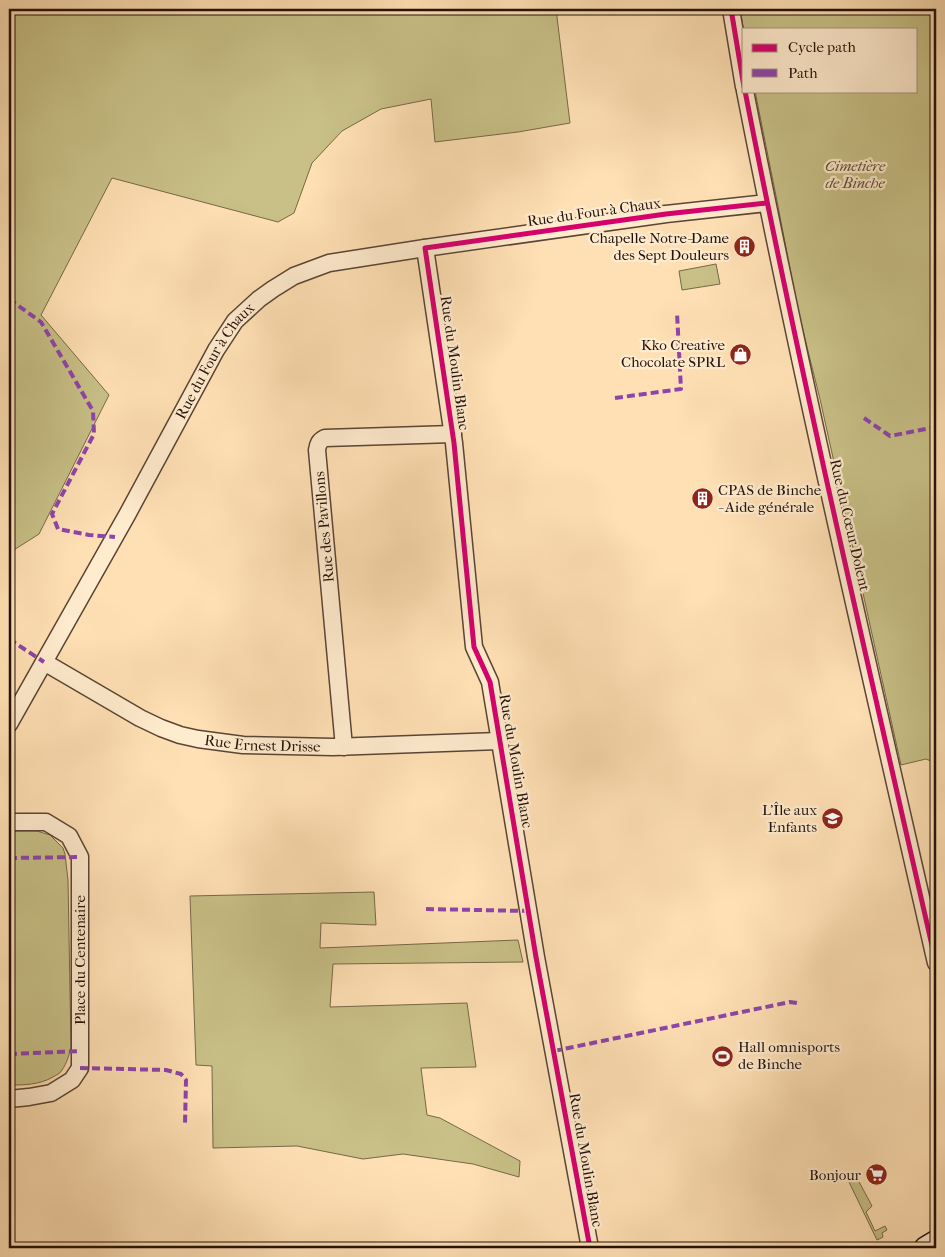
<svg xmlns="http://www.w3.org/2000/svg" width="945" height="1257" font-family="'IM FELL French Canon',serif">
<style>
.green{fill:#c8c087;stroke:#766848}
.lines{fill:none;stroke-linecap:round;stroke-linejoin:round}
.street-casing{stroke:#5a4534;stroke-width:19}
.secondary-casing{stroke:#231109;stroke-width:25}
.street{stroke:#ffebce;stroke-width:16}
.secondary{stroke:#ffebce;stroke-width:22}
.quiet{stroke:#8e44ad;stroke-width:4;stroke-dasharray:8 4;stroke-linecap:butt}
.cycleway-casing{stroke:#ffebce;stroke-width:8}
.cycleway{stroke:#d6006c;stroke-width:5}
.labels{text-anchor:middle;stroke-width:4.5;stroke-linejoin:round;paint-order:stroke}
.park-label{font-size:15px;font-style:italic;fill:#5d4e35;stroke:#ffebce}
.street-label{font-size:15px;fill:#231109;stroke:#ffebce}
.poi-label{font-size:15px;fill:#231109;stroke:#ffebce;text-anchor:end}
</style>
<rect width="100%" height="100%" fill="#ffe0b4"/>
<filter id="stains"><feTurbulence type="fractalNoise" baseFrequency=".004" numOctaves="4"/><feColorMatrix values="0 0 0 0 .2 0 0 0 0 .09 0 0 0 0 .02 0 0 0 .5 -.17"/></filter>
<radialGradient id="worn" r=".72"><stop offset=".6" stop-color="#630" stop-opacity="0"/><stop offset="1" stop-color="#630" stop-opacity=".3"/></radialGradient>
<!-- green -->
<path class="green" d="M9,9H556L570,123L518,132L435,142L431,99L381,109L342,131L312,163L294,213L278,222L112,178L41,315L109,395L39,534L9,553Z
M740,9H936V763L926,759L901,765L820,399L799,315L777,201L755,91H916V29H744V33Z
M716,264L720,284L682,290L679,271Z
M9,831H37L50,835L63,848L65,854L68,880L71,1047C69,1055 67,1063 62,1070C60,1074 56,1075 53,1077C39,1085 24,1085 9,1085Z
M374,892L376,925L321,923L320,948L518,940L523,962L333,964L330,1007L467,1003L476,1067L421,1068L427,1115L440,1118L520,1161L519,1177L473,1164L403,1154L363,1159L297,1146L213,1148L212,1066L196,1065L190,896Z
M856,1176L872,1206L866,1212L875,1231L885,1226L887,1230L882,1233L883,1237L877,1240L848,1180Z"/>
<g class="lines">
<defs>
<g id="street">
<path d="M731,9L744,87"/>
<path d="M745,91C802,383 870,673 936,963"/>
<path d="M425,248L454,443L474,647L490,682L536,957L590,1248"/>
<path id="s1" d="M44,662L140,718L161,728L180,735L198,739L243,745L333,747L499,741"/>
<path id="s2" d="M9,724L127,515L216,350L235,321L259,299L273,289L294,276L329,263L425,248L666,214L767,203"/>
<path d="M344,747L317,450C318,444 319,441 325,438L453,434"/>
<path d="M9,822H46L69,836L80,857V1068L72,1080L51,1093L29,1097L9,1099"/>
</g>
<path id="secondary" d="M926,1248L936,1242"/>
</defs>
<!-- street casing -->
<use href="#street" class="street-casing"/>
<!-- secondary casing -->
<use href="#secondary" class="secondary-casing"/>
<!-- street -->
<use href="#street" class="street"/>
<!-- secondary -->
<use href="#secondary" class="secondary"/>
<!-- quiet -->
<path class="quiet" d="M9,299L41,322L93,411L94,434L52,514L58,529L89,535L115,537
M615,398L681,389L677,313
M864,418L890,436L936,427
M9,639L44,662
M9,858L80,857
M426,909L529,911
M554,1051L790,1002L797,1003
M9,1054L80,1051
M80,1068L166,1070L181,1074L186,1080L185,1125"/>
<defs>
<path id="cycleway" d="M731,9L744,87
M745,91C802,383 870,673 936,963
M590,1248L536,957L490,682L474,647L454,443L425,248L666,214L767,203"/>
</defs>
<!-- cycleway casing -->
<use href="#cycleway" class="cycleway-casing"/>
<!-- cycleway -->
<use href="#cycleway" class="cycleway"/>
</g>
<!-- icons -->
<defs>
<symbol id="building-disc" viewBox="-11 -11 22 22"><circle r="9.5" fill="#8f2418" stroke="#ffebce"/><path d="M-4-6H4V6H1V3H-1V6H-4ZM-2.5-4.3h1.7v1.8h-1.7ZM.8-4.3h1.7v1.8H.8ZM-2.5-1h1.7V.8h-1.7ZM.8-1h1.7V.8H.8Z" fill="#fff"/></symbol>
<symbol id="shop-disc" viewBox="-11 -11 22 22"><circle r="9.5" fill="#8f2418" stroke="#ffebce"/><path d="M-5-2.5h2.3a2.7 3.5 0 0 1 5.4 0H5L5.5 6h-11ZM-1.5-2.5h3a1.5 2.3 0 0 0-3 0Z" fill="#fff"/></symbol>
<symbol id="school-disc" viewBox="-11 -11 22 22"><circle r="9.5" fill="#8f2418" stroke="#ffebce"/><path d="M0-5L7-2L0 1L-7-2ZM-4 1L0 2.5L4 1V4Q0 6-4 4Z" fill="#fff"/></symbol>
<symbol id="stadium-disc" viewBox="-11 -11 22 22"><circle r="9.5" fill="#8f2418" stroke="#ffebce"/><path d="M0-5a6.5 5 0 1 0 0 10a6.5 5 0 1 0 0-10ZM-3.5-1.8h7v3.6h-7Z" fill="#fff"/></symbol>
<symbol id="supermarket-disc" viewBox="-11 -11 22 22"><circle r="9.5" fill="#8f2418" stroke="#ffebce"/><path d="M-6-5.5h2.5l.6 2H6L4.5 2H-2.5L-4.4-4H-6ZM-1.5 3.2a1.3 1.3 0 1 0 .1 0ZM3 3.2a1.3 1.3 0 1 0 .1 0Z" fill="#fff"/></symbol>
</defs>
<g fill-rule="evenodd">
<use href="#building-disc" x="732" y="234" width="25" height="25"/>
<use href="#shop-disc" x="728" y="342" width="25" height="25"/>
<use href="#building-disc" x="690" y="486" width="25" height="25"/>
<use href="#school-disc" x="820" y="806" width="25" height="25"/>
<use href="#stadium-disc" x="710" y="1044" width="25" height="25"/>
<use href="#supermarket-disc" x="864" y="1162" width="25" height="25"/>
</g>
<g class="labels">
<!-- park labels -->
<g class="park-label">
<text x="855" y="171">Cimetière<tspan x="855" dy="17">de Binche</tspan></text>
</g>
<!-- street labels -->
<g class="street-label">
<text transform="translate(594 212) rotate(-8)" y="5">Rue du Four à Chaux</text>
<text dy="5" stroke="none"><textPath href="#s2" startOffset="418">Rue du Four à Chaux</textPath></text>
<text transform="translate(455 363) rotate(82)" y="5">Rue du Moulin Blanc</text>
<text transform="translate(850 525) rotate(77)" y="5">Rue du Cœur Dolent</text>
<text transform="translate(324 527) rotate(-95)" y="5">Rue des Pavillons</text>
<text dy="5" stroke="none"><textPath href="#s1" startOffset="238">Rue Ernest Drisse</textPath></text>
<text transform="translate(516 761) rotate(80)" y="5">Rue du Moulin Blanc</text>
<text transform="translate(80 960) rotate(-90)" y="5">Place du Centenaire</text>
<text transform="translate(586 1160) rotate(80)" y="5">Rue du Moulin Blanc</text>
</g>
<!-- poi labels -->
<g class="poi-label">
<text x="729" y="243">Chapelle Notre-Dame<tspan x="729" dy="17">des Sept Douleurs</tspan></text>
<text x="725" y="350">Kko Creative<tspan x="725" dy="17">Chocolate SPRL</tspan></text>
<text x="718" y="495" text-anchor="start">CPAS de Binche<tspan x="718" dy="17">- Aide générale</tspan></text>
<text x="817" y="815">L'Île aux<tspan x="817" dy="17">Enfants</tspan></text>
<text x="738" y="1052" text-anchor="start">Hall omnisports<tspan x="738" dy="17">de Binche</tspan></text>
<text x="861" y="1180">Bonjour</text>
</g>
</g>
<!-- margin -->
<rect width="945" height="1257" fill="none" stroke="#ffe0b4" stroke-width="30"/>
<rect x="10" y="10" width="925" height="1237" fill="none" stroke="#231109" stroke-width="2.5"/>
<rect x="15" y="15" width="915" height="1227" fill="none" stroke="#231109"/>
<!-- legend -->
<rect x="742" y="28" width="175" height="65" fill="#ffebce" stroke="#a7947f"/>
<rect x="752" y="44" width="25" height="8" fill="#d6006c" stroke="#a7947f"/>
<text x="788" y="52" font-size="15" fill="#231109">Cycle path</text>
<rect x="752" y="69" width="25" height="8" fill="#8e44ad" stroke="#a7947f"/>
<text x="788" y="78" font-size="15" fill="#231109">Path</text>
<rect width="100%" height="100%" filter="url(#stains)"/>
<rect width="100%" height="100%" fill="url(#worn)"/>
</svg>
